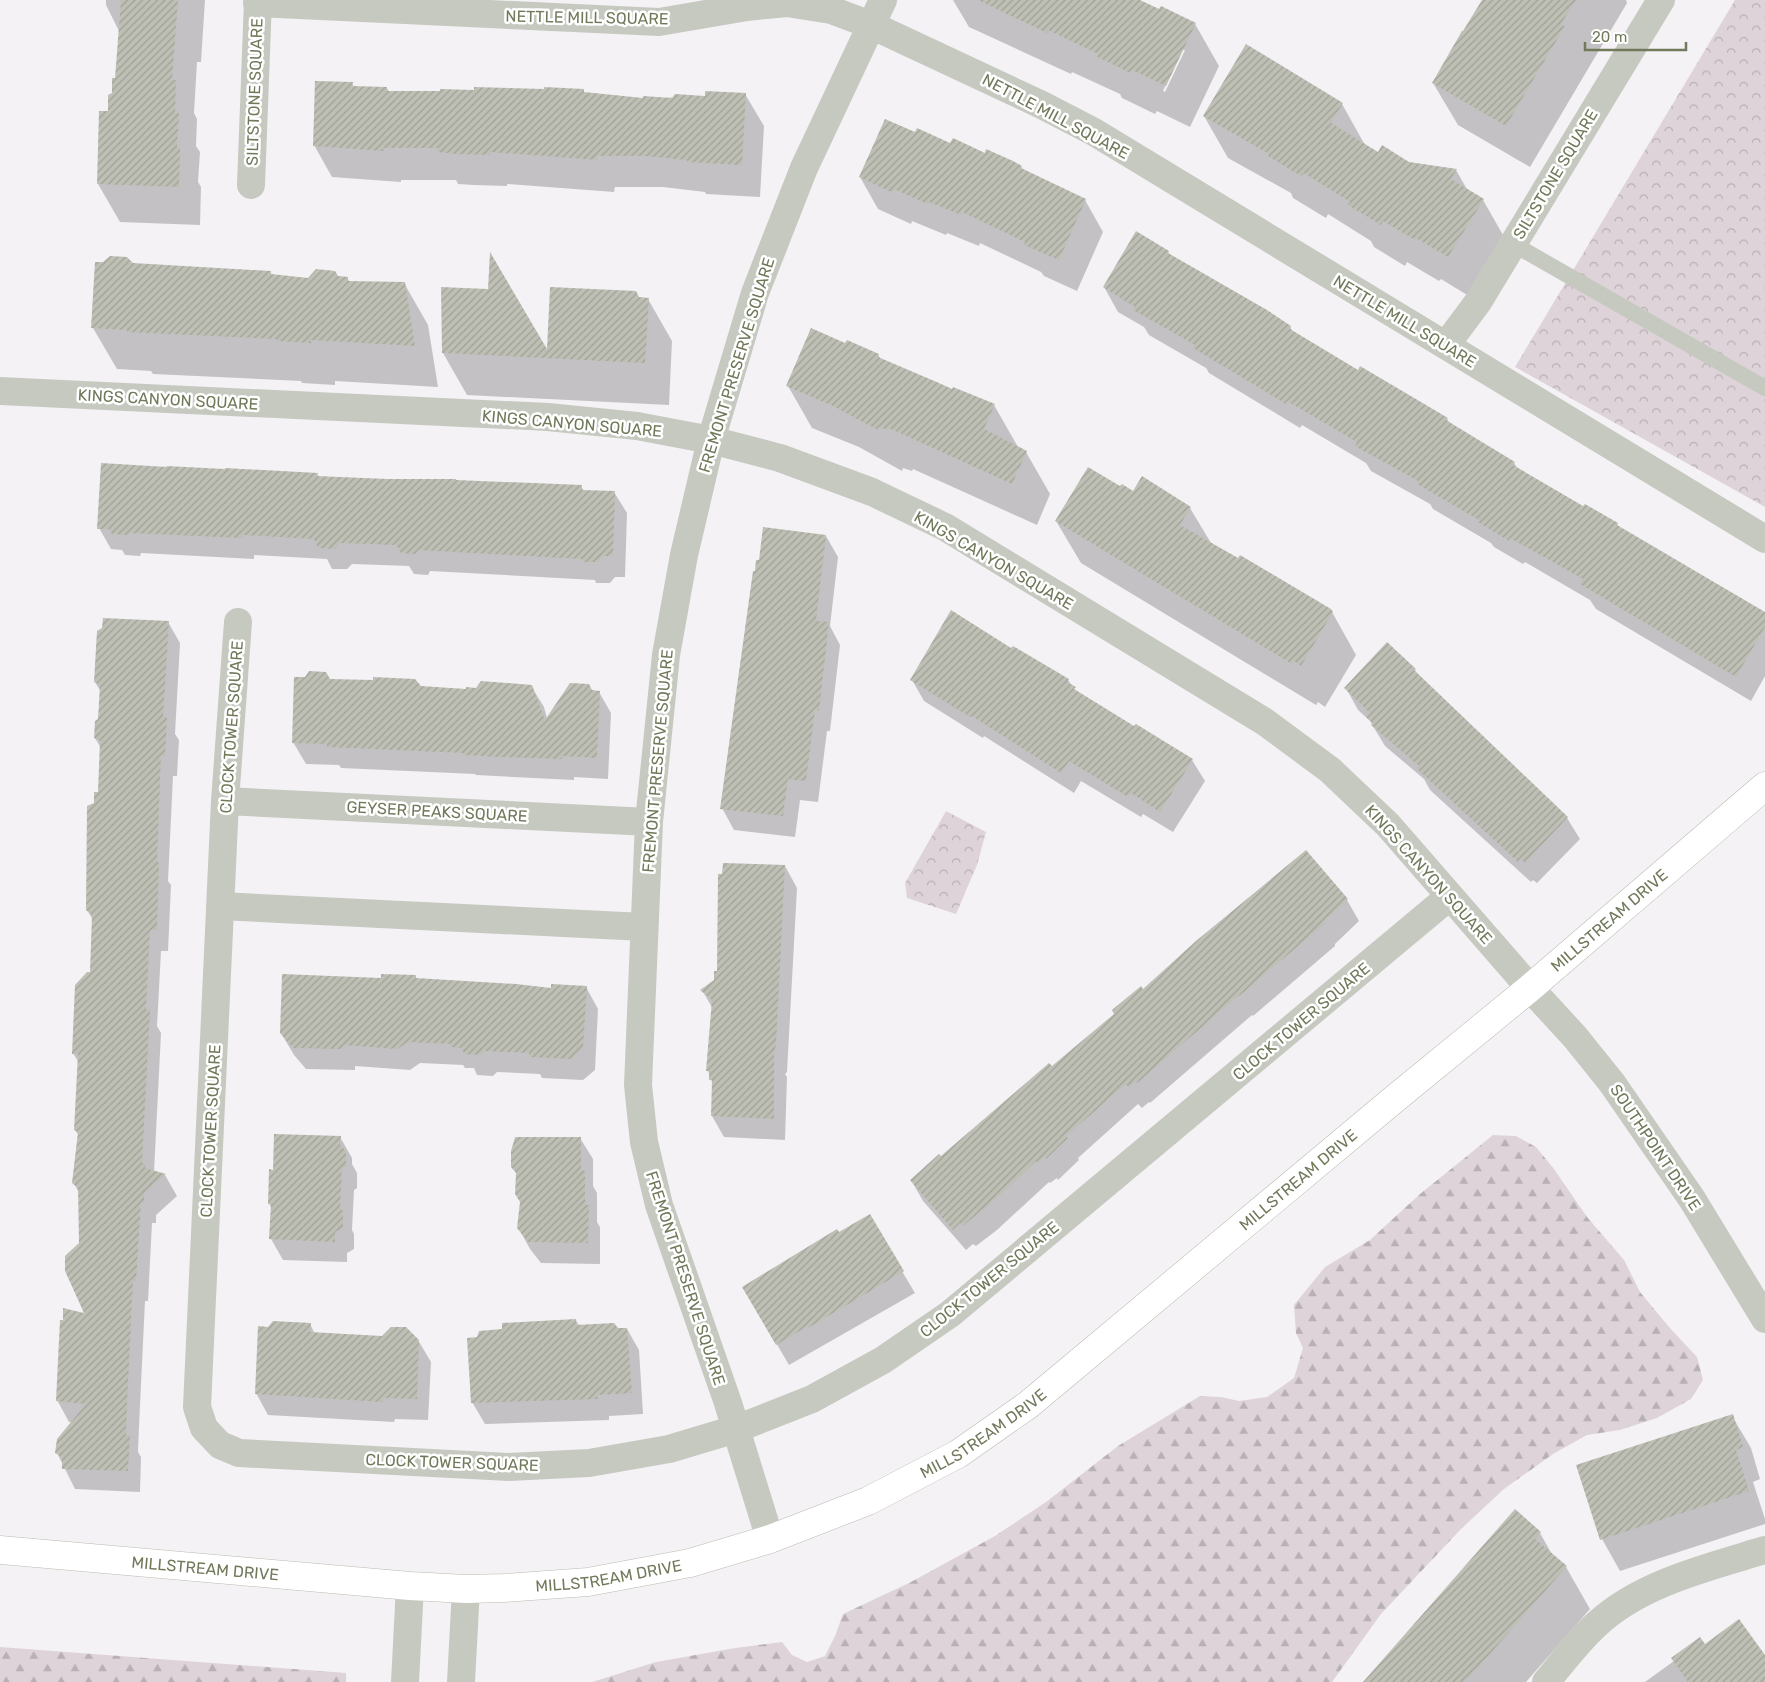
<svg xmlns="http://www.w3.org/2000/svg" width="1765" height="1682" font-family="Rubik,sans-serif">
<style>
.forest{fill:url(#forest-firs)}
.park{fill:url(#park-crowns)}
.shadow{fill:#0003;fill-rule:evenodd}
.building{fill:url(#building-hatch)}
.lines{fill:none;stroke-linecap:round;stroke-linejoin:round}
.secondary-casing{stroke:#b9bcb0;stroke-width:29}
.lane{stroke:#c6c9c0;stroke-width:16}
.street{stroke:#c6c9c0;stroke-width:28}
.secondary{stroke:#fff;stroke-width:28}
.labels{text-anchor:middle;stroke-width:5;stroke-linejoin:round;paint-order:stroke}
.street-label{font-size:16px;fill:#71795b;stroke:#fff}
</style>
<defs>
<pattern id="forest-firs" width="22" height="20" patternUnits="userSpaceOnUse" patternTransform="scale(1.25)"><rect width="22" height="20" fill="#ded3d8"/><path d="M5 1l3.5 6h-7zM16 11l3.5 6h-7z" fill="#b8b0b2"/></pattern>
<pattern id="park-crowns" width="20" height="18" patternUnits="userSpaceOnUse" patternTransform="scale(1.25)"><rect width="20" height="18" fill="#ded3d8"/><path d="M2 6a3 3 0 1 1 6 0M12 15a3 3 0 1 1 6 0" fill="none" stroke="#b8b0b2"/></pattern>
<pattern id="building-hatch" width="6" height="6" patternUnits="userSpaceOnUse" patternTransform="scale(1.25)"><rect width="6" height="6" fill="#bec0b5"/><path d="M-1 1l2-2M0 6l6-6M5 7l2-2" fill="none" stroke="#9fa196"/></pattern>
</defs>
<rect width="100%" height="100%" fill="#f5f2f6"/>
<!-- forest -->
<path class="forest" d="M1493,1135L1516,1136L1536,1147L1554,1169L1587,1217L1624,1260L1640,1292L1669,1327L1697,1357L1703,1380L1691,1399L1657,1418L1620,1430L1587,1435L1553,1454L1504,1489L1461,1529L1381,1614L1332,1682H592L656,1662L735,1648L782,1642L792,1655L807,1662L825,1656L835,1636L843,1614L909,1583L995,1536L1046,1502L1118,1446L1200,1396L1221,1397L1239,1401L1267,1397L1294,1378L1303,1348L1296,1333L1294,1305L1325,1267L1370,1240L1420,1194Z
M0,1647L346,1673V1682H0Z"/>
<!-- park -->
<path class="park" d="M1735,0H1765V507L1515,367Z
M946,811L986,832L977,865L956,914L907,898L905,883Z"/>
<!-- shadow -->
<path class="shadow" d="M106,0H205L201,62H197L194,113L197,119L196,146L200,152L198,182L201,187L200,225L120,222L98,184L100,112L109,113L116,79L119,31L106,5Z
M953,0H1137L1195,24L1219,66L1190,127L1157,111L1155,114L1122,98L1120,94L1072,72L1071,74L969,27ZM1182,50H1185L1165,92L1163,91Z
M1484,0H1626L1627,3L1530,167L1458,125L1433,83Z
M352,83L354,87L387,88L389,92L585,94L644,99L745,94L764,126L760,197L706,194L705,192L663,187H615L614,192L507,184V186L474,185L458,184L456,180H401V182L332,177L314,145Z
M1342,104L1365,145L1379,154L1409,163L1456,170L1468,191L1483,200L1507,242L1472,298L1441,279L1439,281L1407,262L1405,266L1374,247L1371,241L1328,214L1326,218L1293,198L1291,193L1228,158L1204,116Z
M916,134L1021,167L1024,171L1085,200L1103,232L1077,291L1044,276L1041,272L980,243L979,246L947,233L946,235L912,221L911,224L878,209L860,177Z
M1168,252L1171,257L1290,327L1293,332L1359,371L1447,419L1450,424L1514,463L1518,469L1584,508L1617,524L1619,527L1765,617V676L1751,701L1596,609L1590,600L1525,562L1523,564L1494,547L1491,543L1433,509L1430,504L1371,471L1366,463L1302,425L1300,428L1209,373L1206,368L1149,335L1144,327L1118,312L1104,287Z
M133,265L270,272L273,276L309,279L338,277L347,278L350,282L404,283L428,325L438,387L335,381V385L302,383L301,381L153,374L151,371L117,369L93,328Z
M648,299L672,341L669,405L467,395L443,353L548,354Z
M846,344L878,355L881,359L939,384L994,405L1018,447L1026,452L1050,494L1037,525L913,469L912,471L903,468L902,471L859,447L812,428L788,386Z
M317,474L319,478L581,486L584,491L614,492L627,513L625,577H615L610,583H596L595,580L430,571L428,575L414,574L409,566L352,564L347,569H332L327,559L254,555V559L141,553L140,556L125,555L122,550L111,549L99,528Z
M1120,488L1190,508L1211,543L1332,612L1356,655L1325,707L1318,702L1316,705L1081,563L1056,521Z
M826,536L838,557L830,626L840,645L830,731H827L818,802L800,800L795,837L734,830L722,808L756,572L760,561Z
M168,622L180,643L175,734L179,740L177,776H173L168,881L171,885L168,951H161L157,1026L161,1033L154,1172L165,1175L177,1196L156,1215V1223H152L148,1301H145L139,1426L138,1452L141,1457L140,1492L75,1489L57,1453L72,1422H69L57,1400L86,1314L80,1244L79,1193L74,1183L79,1136L75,1130L79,1063L73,1053L91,974L93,920L87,910L95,804L99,794L101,748L95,738L99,720L101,692L95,682Z
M1011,650L1068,680L1077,693L1135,728L1136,726L1192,760L1205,781L1173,832L1143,814L1141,817L1081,781L1074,793L984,736L983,738L924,701L912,680Z
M1415,670L1418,676L1567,818L1580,839L1537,883L1533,880L1531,882L1430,790L1424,779L1385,746L1370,721L1358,710L1346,688Z
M330,681L467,691L531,686L544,707L547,718L592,692H599L611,713L608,779L574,777V780L476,775L475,774L341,768L339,765L306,764L293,742Z
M785,866L797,888L787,1072L785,1074L787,1077L785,1140L724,1137L712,1116L713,1085L708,1071L713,1009L702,990L715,980Z
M1347,900L1359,921L1335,944V946L1253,1016L1252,1015L1150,1103L1149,1102L1142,1108L1138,1104L1078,1158L1079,1160L1058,1180L1057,1178L1050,1183L1049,1182L997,1230L976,1246L973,1244L966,1250L923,1201L911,1180L1052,1068L1143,991Z
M415,976L417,980L552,990L586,987L598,1009L595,1070L583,1080L542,1078L540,1074L497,1072L493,1076L477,1075L474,1068H465L463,1065L420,1063L410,1070L355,1066V1070L306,1069L294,1055L281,1033L382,979Z
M340,1137L352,1158V1164L357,1173V1188L354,1190L352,1230L354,1234V1249L347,1253V1262L283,1260L271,1239L272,1208L269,1204L274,1171Z
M580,1138L593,1159V1186L597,1193V1222L600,1227V1264L541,1263L530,1249L518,1227Z
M869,1216L915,1293L789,1365L744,1288Z
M576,1320L579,1326L627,1329L639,1350L643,1414L609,1416V1420L485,1424L472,1402L478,1338Z
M310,1324L315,1334L418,1340L431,1362L428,1420L395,1419L394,1422L268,1415L256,1393L268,1328Z
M1732,1416L1751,1448L1760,1479L1753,1482L1765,1519V1524L1620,1571L1602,1539Z
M1540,1533L1553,1556L1566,1567L1590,1609L1526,1682H1365Z
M1705,1645L1765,1657V1682H1645L1674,1661Z"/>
<!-- building -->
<path class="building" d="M121,0H178L172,80H176L175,113H179L177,147L180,148L179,187L97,184L99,111H108V95L112,93V78H115Z
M978,0H1140L1159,9L1161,6L1196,23L1166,86L1132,70L1130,73L1096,56L1098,54L1048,30L1047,33Z
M1482,0H1576L1561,24L1565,26L1506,126L1432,83L1462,31H1463Z
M1246,44L1343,103L1331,123L1378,152L1382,145L1409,162L1457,169L1451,179L1484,199L1448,257L1416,238L1415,240L1383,221L1381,225L1348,205L1350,202L1304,173L1301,176L1268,156L1269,154L1203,116Z
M315,81L353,82L352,86L387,87V91H440V89L474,90V87L544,89V87L584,89V92L643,98V96L672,98L675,94L705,96V91L746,93L742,165L687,162V160L644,156H597V160L490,152V155L455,154L438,152V148H383L384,151L313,146Z
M885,119L915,132L917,128L950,143L953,138L985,153L986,149L1013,161L1022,166L1021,168L1086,199L1059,260L1024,245L1025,242L962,212L961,215L929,202L927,204L894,189L893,193L859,177Z
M1136,231L1169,251L1168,253L1267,310L1291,326L1290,329L1358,370L1360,366L1448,418L1446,420L1454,425L1515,462L1513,465L1583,506L1585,504L1618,523L1617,525L1765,612V627L1736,677L1580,584L1583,579L1510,538L1509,541L1478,522L1479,520L1417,484L1418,481L1355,446L1357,442L1287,401L1286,404L1193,348L1195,345L1133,310L1135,307L1103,287Z
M490,252L547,349L550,287L636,291L639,297L649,298L645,363L442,353L441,287L488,289Z
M110,256L127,257L133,263L271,271V274L308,278L316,269L335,271L338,276L348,277V281L405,282L415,346L311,340V343L277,341L276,339L127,332V330L91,328L95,262H103Z
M811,328L845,343L847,340L879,354L878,357L939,383L952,389L953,387L995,404L984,429L1027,451L1012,484L889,428L888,430L879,427L878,430L833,406L786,386Z
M101,463L167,467L166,466L225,469V468L318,473L317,476L387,479H456V480L582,485V490L615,491L613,556H602L598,562H583L581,559L418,550L416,554L401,553L396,545L340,543L335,549L318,548L314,539L243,535L242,538L129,533L128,535L112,534L109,529H97Z
M1088,467L1120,486L1122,484L1133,491L1142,476L1191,507L1180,525L1238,558L1240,555L1331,609L1333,612L1301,666L1294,661L1292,664L1055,521Z
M763,527L826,535L816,621L829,622L819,711L815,710L806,781L788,779L783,816L720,809L753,571H755L756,560H759Z
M951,610L1011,648L1013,646L1069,679L1067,682L1076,687L1074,689L1134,726L1136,724L1193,759L1160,812L1131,793L1128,797L1069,761L1061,773L972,716L970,717L910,680Z
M103,618L169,621L163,717L167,718L165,756L161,755L157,862H159L157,930H150L146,1010H150L142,1163H146L145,1168L166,1174L144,1193V1202H141L136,1281L133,1280L127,1404L126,1435H130L128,1471L62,1469V1457L55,1453L57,1439L86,1404L56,1401L60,1320H63V1308L84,1313L65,1271V1256L79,1243L78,1188L72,1183L78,1132L74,1130L78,1054H72L75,985L87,972H90L92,915L86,910L87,806L94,803V792H98L100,741L94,738L95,721L98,719L100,685L94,682L97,631L102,628Z
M1387,642L1416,669L1414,670L1568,817L1525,863L1521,859L1518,862L1416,768L1419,766L1371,725L1373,723L1366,717L1370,713L1344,688Z
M309,671L326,672L330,679L373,680V677L415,679L421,686L466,689V687L476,688L481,681L532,685L545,720L570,683L589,684L592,690L600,691L597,758L562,756V759L500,757L463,755V753L327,747V744L292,743L294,677H305Z
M1306,850L1348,899L1323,922L1324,924L1239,996V995L1137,1083L1136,1081L1129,1088L1126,1084L1066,1136L1068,1138L1046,1159L1044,1157L1038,1163L1036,1161L984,1210L983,1209L963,1226L960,1223L953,1230L910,1180L939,1154L941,1156L1049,1063L1052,1066L1114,1014L1112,1010L1141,986L1143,989L1196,941Z
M723,863L785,865L776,1045L774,1052V1119L711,1116L712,1080H709V1071H706L712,1000L700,990L714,980V971H717L718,874H722Z
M282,974L381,978V974L416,975V978L516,984L551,988V984L587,986L583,1048L571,1059L529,1057V1053L485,1051L481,1055L464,1054L462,1048L451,1047V1044L408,1042L397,1049L343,1045V1049L293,1048L280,1033Z
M274,1134L341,1136L340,1145L346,1151V1167L342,1168L340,1209L343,1211V1228L335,1232V1242L269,1239L271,1204H268L269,1169L273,1170Z
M515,1137H581V1170L585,1171V1205H589L588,1243L528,1242L517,1228L520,1202L515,1194L516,1173L511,1167V1151Z
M870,1214L904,1271L808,1328V1326L776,1345L742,1287L837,1229L839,1232Z
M576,1319V1325L614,1323L618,1328H627L632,1393L597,1395L598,1399L471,1403L467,1338L477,1337L479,1331L502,1329V1323Z
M273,1321L311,1323L310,1332L382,1336L391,1327H406L419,1340L417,1399L383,1398V1402L255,1394L258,1326L268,1327Z
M1733,1414L1743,1447L1736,1450L1749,1491L1600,1540L1576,1465Z
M1515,1509L1541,1532L1535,1539L1567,1566L1519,1621L1465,1682H1363Z
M1739,1619L1765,1655V1682H1688L1671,1658L1700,1637L1705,1644Z"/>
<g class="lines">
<defs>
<g id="secondary">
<path id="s1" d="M0,1550L410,1586L466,1589L504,1588L588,1582L690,1563L770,1539L868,1501L958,1454L1028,1405L1392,1101L1530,988L1765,786"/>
</g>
</defs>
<!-- secondary casing -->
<use href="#secondary" class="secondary-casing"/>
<!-- lane -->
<path class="lane" d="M1513,244L1765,388"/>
<!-- street -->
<path class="street" d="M257,3L659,22L747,7L787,3L831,10L871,25L1042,105L1094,132L1765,539
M251,185L258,0
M1446,345L1478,302L1661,0
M0,391L548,417L637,426L711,440L780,458L872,492L945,527L1265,722L1330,770L1388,825L1530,988L1575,1037L1612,1083L1692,1199L1765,1319
M238,622L225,801L197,1407L204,1428L220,1445L239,1453L509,1467L589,1463L669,1449L736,1429L812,1399L883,1360L950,1314L1450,896
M225,801L649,822
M220,906L644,927
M770,1539L728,1403L659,1205L644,1142L638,1085L649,822L666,655L684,555L711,440L755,293L804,168L883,0
M405,1682L410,1586
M461,1682L466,1589
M1546,1682C1562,1663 1578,1641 1597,1624C1641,1583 1709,1567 1765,1550"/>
<!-- secondary -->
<use href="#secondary" class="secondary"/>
</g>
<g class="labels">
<!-- street labels -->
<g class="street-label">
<text transform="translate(587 17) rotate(1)" y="6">NETTLE MILL SQUARE</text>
<text transform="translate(254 92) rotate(-88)" y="6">SILTSTONE SQUARE</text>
<text transform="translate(1056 116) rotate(28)" y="6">NETTLE MILL SQUARE</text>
<text transform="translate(1555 174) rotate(-59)" y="6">SILTSTONE SQUARE</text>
<text transform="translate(1405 321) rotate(31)" y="6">NETTLE MILL SQUARE</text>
<text transform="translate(736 365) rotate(-73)" y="6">FREMONT PRESERVE SQUARE</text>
<text transform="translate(168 399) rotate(3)" y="6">KINGS CANYON SQUARE</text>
<text transform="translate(572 423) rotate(5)" y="6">KINGS CANYON SQUARE</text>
<text transform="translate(994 560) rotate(30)" y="6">KINGS CANYON SQUARE</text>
<text transform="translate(231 727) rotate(-86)" y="6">CLOCK TOWER SQUARE</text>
<text transform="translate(657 761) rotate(-85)" y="6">FREMONT PRESERVE SQUARE</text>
<text transform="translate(437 811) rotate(3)" y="6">GEYSER PEAKS SQUARE</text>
<text transform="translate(1429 874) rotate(48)" y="6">KINGS CANYON SQUARE</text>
<text dy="6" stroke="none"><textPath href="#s1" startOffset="1826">MILLSTREAM DRIVE</textPath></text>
<text transform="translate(1301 1021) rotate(-40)" y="6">CLOCK TOWER SQUARE</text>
<text transform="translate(210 1131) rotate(-87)" y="6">CLOCK TOWER SQUARE</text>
<text transform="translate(1656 1147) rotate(56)" y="6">SOUTHPOINT DRIVE</text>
<text dy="6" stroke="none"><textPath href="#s1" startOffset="1421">MILLSTREAM DRIVE</textPath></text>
<text transform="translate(686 1278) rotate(72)" y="6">FREMONT PRESERVE SQUARE</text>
<text transform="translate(989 1279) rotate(-39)" y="6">CLOCK TOWER SQUARE</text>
<text dy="6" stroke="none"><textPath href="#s1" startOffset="1016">MILLSTREAM DRIVE</textPath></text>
<text transform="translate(452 1462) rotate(2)" y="6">CLOCK TOWER SQUARE</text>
<text dy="6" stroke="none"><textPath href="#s1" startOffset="206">MILLSTREAM DRIVE</textPath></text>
<text dy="6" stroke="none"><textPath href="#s1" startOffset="611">MILLSTREAM DRIVE</textPath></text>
</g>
</g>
<!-- scale -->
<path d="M1585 42v8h101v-8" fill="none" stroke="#71795b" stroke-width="2.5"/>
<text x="1592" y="42" font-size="15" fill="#71795b" stroke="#ffffff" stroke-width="4" paint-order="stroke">20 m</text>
</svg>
